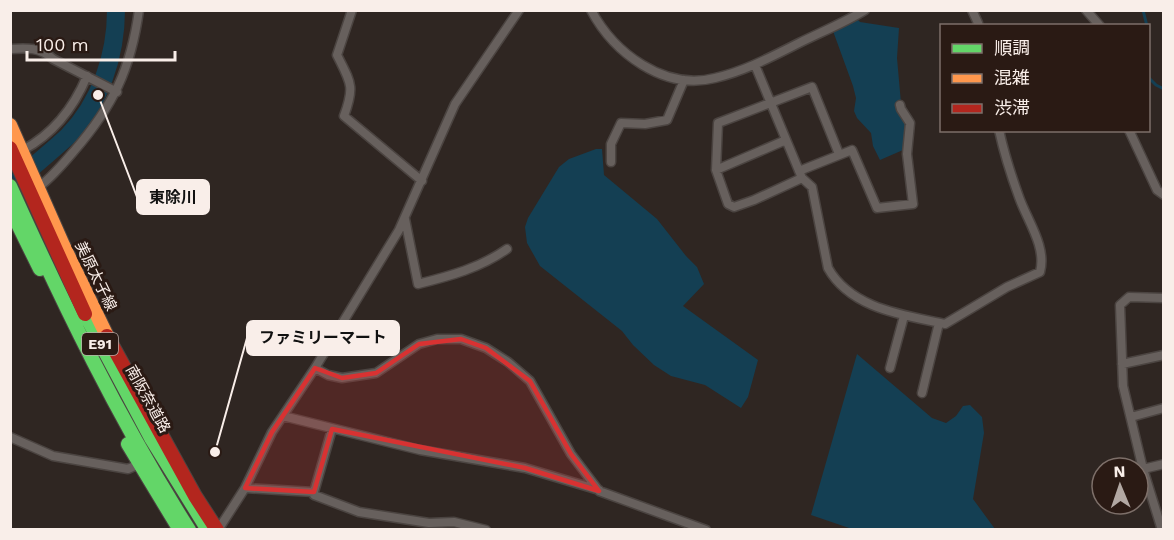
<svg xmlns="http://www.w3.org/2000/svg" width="1174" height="540" font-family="'Work Sans','Noto Sans JP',sans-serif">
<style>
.water{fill:#143f53}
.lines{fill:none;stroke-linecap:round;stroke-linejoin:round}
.stream{stroke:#143f53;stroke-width:3}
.river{stroke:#143f53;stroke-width:18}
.street-casing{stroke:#4b4441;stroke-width:11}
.fast-casing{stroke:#4b4441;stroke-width:16}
.slow-casing{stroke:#4b4441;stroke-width:16}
.jam-casing{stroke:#4b4441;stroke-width:16}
.street{stroke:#67605d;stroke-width:8}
.fast{stroke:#63d668;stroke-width:14}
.slow{stroke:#ff974d;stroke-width:14}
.jam{stroke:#b3261e;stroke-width:14}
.marked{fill:#d83232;fill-opacity:0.2;stroke:#d83232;stroke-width:4.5;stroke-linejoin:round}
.labels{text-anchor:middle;stroke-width:6;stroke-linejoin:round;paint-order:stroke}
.shield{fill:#2a1a14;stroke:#bbaea9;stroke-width:1.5}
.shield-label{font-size:14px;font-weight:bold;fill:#f9eee9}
.street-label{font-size:15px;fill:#f9eee9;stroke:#2a1a14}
.leader{fill:none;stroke:#f9eee9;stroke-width:2}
.callout-dot{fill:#f9eee9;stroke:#2a1a14;stroke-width:2}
.callout{fill:#f9eee9;stroke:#f9eee9;stroke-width:2}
.callout-label{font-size:16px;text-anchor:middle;font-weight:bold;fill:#111}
</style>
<rect width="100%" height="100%" fill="#2f2622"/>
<!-- water -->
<path class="water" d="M858,20L860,22L899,28L897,58L901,103L897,104V110L906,123L903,150L880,160L873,146L871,133L857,118L854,111L856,98L853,86L833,31Z
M596,149H602L604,175L657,219L686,256L697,267L704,284L683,306L758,360L748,397L741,408L705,385L671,376L654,365L633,345L622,331L540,266L527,243L525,227L528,218L559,167L569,159Z
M857,354L932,418L946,423L956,416L963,406L970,405L982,417L984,433L973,499L995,529H852L811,515Z"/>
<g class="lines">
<!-- stream -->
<path class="stream" d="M1143,10L1147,26
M1148,77L1156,85L1164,89"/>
<!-- river -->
<path class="river" d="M10,189C28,169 49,154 68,136C100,103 116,56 116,10"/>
<defs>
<path id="street" d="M352,10L337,55C351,83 355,86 344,116L422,181
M591,10C614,53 664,91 715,78C745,71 771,57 799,43C821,32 844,23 865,10
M972,10L978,23
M1086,10L1100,26
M10,49C27,48 40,47 53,59L117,92
M755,65L802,178L812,187L828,268C851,309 904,315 945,324L1007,287L1040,272C1047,247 1027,220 1019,197C1011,175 1004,153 999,130
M1129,130L1157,190L1164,195
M23,150C53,134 74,107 87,76
M611,162V144L621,123L645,124L667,120L684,80
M716,170L786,140
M799,171L852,150L877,208L913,204L907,154L910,123L901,109L900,105
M802,178L754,200L734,207L728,204L716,170L718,123L812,87L839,154
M39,187C53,176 63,164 74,151C113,106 131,69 139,10
M405,219L418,284C450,276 480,268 507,249
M1122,364L1164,355
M315,368L328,375L342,378L376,373L419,344L437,339H461L486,348L508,362L530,381L571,454L599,491L706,530
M890,368L904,316
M922,393L939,323
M283,416L420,450L525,468L599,490
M1131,417L1164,408
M10,437L53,456L128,469L139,464
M1143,469L1164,464
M245,488L314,492L332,429
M314,492V495L359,512L429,523L454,522L486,530
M218,530L245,488L272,432L315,368L399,230L455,104L519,10
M1162,530L1143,469L1123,386L1120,305L1129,297L1164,298"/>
<path id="fast" d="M10,186C63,304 119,420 189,530
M10,208L40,269
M85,314L151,438L208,530
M128,444L180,530"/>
<path id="slow" d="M10,125L63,245L107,336"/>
<path id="jam" d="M10,148L85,314
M107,336L195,496L217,530"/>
</defs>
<!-- street casing -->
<use href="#street" class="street-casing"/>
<!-- fast casing -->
<use href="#fast" class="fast-casing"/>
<!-- slow casing -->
<use href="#slow" class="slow-casing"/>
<!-- jam casing -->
<use href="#jam" class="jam-casing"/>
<!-- street -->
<use href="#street" class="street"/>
<!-- fast -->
<use href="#fast" class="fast"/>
<!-- slow -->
<use href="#slow" class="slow"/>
<!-- jam -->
<use href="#jam" class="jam"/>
</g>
<!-- marked area -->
<path class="marked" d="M461,339L486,348L530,381L571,454L599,491L525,468L332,429L314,492L245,488L272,432L315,368L342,378L376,373L419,344Z"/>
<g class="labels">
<!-- shield labels -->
<rect class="shield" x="82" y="333" width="36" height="22" rx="4.5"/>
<g class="shield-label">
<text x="100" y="349">E91</text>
</g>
<!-- street labels -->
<g class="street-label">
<text transform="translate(96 276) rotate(64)" y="5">美原太子線</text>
<text transform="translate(148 399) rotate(61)" y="5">南阪奈道路</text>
</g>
</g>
<!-- callouts -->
<path class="leader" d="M98 95L137 197M215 452L247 338"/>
<g class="callout-dot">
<circle cx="98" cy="95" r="6"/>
<circle cx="215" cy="452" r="6"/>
</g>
<g class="callout">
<rect x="137" y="180" width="72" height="34" rx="6"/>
<rect x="247" y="321" width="152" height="34" rx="6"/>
</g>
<g class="callout-label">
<text x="173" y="203">東除川</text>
<text x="323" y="343">ファミリーマート</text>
</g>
<!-- border -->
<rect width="1174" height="540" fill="none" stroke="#f9eee9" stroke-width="24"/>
<!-- legend -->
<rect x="940" y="24" width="210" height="108" fill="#2a1a14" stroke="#7d6f69" stroke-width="1.5"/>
<rect x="952" y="44" width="30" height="9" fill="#63d668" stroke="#7d6f69" stroke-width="1.5"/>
<text x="994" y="54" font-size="18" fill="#f9eee9">順調</text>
<rect x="952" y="74" width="30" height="9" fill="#ff974d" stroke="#7d6f69" stroke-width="1.5"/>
<text x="994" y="84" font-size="18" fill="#f9eee9">混雑</text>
<rect x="952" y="104" width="30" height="9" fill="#b3261e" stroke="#7d6f69" stroke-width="1.5"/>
<text x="994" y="114" font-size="18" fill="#f9eee9">渋滞</text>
<!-- north arrow -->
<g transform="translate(1120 486) rotate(358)"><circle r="28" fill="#2a1a14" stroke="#7d6f69" stroke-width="1.5"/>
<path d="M0-4.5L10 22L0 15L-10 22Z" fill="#b2a8a3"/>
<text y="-9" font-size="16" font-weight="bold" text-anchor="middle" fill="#f9eee9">N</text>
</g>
<!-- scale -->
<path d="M27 51v9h148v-9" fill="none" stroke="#f9eee9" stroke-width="3"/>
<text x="36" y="51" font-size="18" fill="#f9eee9" stroke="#2a1a14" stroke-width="4.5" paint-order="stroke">100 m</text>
</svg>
